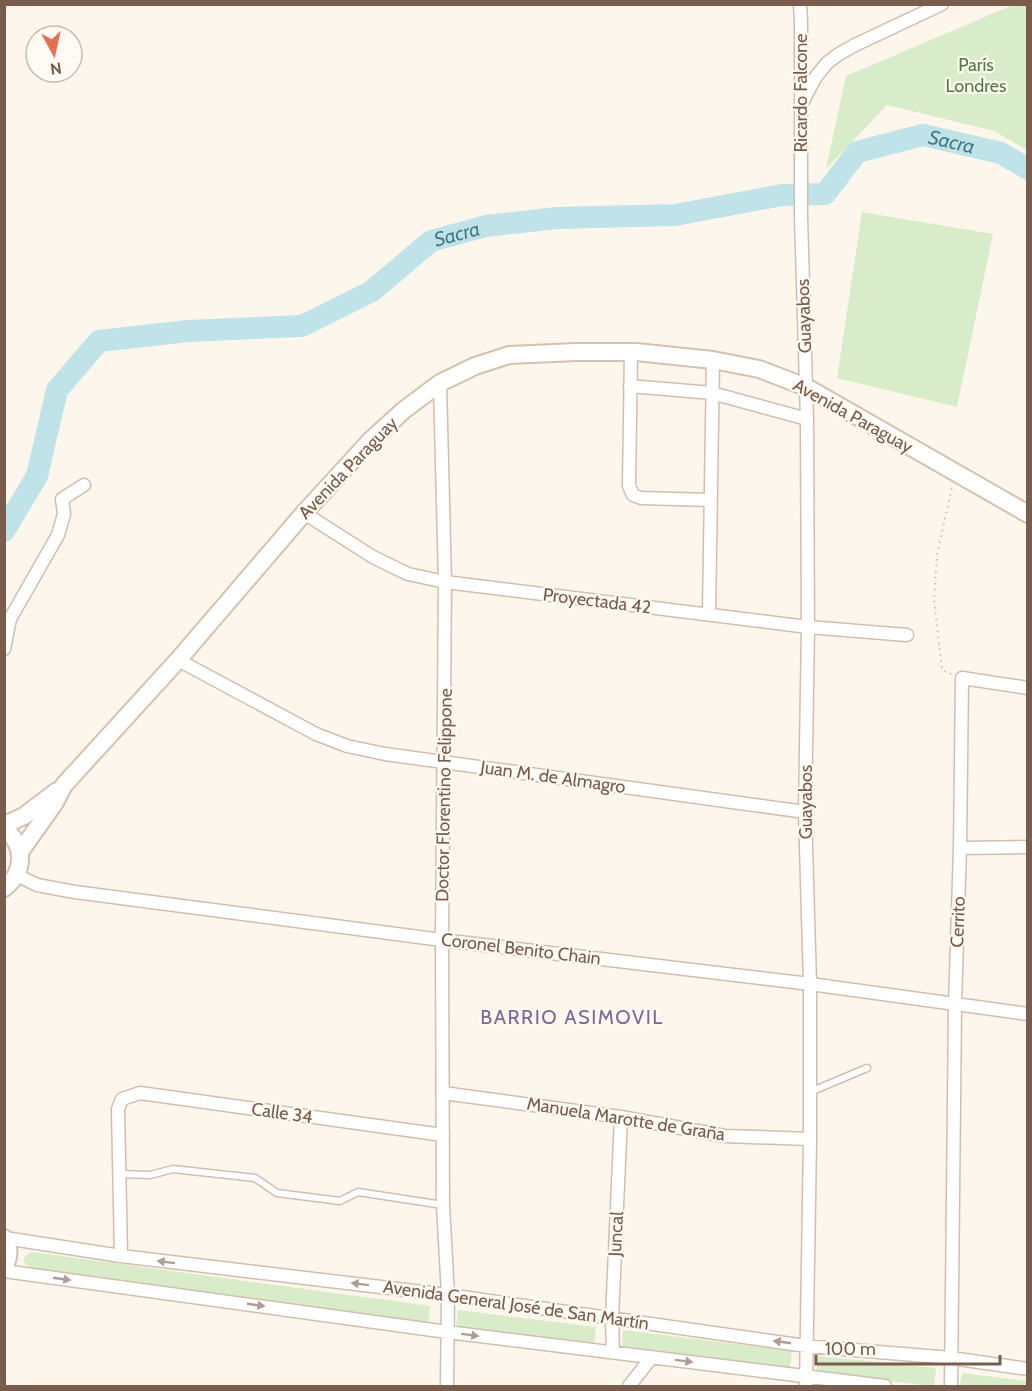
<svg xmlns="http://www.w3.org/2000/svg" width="1032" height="1391" font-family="Cabin,sans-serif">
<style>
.green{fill:#d8ecc9}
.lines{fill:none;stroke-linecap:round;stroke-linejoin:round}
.river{stroke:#bfe3e8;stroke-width:22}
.lane-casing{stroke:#d1beb0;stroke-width:9}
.street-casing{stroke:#d1beb0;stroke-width:15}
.secondary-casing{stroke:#d6c0b0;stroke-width:20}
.path{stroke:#d9b8a5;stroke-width:2;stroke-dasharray:1.5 4.5;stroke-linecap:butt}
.lane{stroke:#fff;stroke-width:6}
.street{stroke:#fff;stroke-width:12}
.secondary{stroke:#fff;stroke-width:16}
.oneway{fill:#af9d94}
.labels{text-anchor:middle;stroke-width:4.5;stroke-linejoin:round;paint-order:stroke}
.park-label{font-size:18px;fill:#537a41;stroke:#fffaf3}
.street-label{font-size:18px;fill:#7a5c4d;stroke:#fffaf3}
.water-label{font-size:20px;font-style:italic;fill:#437c86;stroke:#fffaf3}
.neighbourhood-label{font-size:20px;letter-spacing:1.5px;fill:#846695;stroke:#fffaf3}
</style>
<rect width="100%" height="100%" fill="#fdf6ec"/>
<!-- green -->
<path class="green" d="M1013,5H1027V150L994,131L887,105L826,169L846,76Z
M862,212L993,234L957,407L837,378Z
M32,1252L430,1306L428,1324L29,1267L24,1263C23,1257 27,1254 32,1252Z
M458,1310L596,1327L594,1344L456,1327Z
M623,1330L792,1351L790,1368L622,1348Z
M818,1356L936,1368L934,1386L816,1374Z
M962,1373L1027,1381V1386H960Z"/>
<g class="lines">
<!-- river -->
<path class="river" id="s1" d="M4,531L37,476L57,390L99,341L188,331L302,326L372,291L431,241L486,226L557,218L675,215L782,195L825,194L857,152L923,135L1001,153L1028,169"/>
<defs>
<path id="lane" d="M810,1092L867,1068
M120,1174L150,1175L173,1169L255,1178L277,1193L340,1201L358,1192L443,1205"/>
<path id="street" d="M800,4L801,22V217L807,419L808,627L805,812L810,984V1139L806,1386
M803,101L815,78L827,63L839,54L855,45L942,4
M631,352L629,486L633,495L641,498L711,500
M440,383L445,582L442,940L443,1205L448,1295L447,1386
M630,386L712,393L807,419
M304,513L373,557L408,574L445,582L808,627L907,635
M709,614L713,360
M4,649L10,619L58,535L64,514L62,499L84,485
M178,660L316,734L347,746L385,754L805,812
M960,848L1028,847
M17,875L37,885L75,892L442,940L810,984L1028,1014
M443,1093L621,1117L725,1136L810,1139
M5,1238L121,1256L448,1295L806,1346L951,1358L1028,1369
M121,1256L118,1109L122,1099L140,1093L443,1135
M4,1271L447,1332L885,1386
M613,1352L612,1318L621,1117
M629,1386L652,1357
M951,1386L955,1005L960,848L962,678L1028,688"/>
<path id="secondary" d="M4,825L24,816L57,791
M4,829C26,844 25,873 4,888
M20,852L54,804L64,785L178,660L304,513L370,441L404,410L440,383L475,366L509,355L576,352H636L713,360L759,369L806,387L1028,514
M4,1238C10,1248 10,1257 4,1267"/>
</defs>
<!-- lane casing -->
<use href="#lane" class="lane-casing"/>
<!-- street casing -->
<use href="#street" class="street-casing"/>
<!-- secondary casing -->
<use href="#secondary" class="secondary-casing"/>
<!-- path -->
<path class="path" d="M951,674L942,670L934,600L937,555L952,487"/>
<!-- lane -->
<use href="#lane" class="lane"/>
<!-- street -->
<use href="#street" class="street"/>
<!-- secondary -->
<use href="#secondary" class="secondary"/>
</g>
<!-- one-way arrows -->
<defs><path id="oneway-solid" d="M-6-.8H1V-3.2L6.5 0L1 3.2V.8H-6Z" transform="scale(1.5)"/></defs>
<g class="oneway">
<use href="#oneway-solid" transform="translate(166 1262) rotate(-173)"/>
<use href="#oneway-solid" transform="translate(62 1279) rotate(8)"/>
<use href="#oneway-solid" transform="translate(360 1284) rotate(-173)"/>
<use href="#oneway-solid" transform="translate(256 1305) rotate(8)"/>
<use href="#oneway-solid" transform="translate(470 1335) rotate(7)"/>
<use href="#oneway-solid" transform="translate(782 1342) rotate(-172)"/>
<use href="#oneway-solid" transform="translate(684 1361) rotate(7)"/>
</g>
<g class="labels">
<!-- park labels -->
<g class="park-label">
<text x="976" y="71">París<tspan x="976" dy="21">Londres</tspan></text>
</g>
<!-- street labels -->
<g class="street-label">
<text transform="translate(801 93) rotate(-90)" y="6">Ricardo Falcone</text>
<text transform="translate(804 316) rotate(-92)" y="6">Guayabos</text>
<text transform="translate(853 416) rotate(29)" y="6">Avenida Paraguay</text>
<text transform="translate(348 468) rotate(-46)" y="6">Avenida Paraguay</text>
<text transform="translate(597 601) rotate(7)" y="6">Proyectada 42</text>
<text transform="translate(553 777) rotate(8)" y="6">Juan M. de Almagro</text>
<text transform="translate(444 795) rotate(-89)" y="6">Doctor Florentino Felippone</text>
<text transform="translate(806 802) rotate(-90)" y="6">Guayabos</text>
<text transform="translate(958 922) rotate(-88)" y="6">Cerrito</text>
<text transform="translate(521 949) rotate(7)" y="6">Coronel Benito Chain</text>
<text transform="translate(282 1113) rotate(8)" y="6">Calle 34</text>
<text transform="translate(626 1119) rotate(9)" y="6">Manuela Marotte de Graña</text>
<text transform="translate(616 1234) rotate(-87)" y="6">Juncal</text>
<text transform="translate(516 1305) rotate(8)" y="6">Avenida General José de San Martín</text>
</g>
<!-- water labels -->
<g class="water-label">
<text dy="7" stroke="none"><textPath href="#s1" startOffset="1125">Sacra</textPath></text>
<text dy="7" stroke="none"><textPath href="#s1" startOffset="603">Sacra</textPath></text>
</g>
<!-- neighbourhood labels -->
<g class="neighbourhood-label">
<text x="572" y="1024">BARRIO ASIMOVIL</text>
</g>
</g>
<!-- border -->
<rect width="1032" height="1391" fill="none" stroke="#7a5c4d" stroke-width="12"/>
<!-- north arrow -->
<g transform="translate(54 54) rotate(172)"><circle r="28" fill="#fffaf3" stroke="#cabbb1" stroke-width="1.5"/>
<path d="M0-4.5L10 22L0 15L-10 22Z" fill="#e76f51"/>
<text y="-9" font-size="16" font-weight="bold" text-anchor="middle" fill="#7a5c4d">N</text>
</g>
<!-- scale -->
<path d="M816 1355v9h184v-9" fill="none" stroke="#7a5c4d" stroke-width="3"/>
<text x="825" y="1355" font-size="18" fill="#7a5c4d" stroke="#fffaf3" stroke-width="4.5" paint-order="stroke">100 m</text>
</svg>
